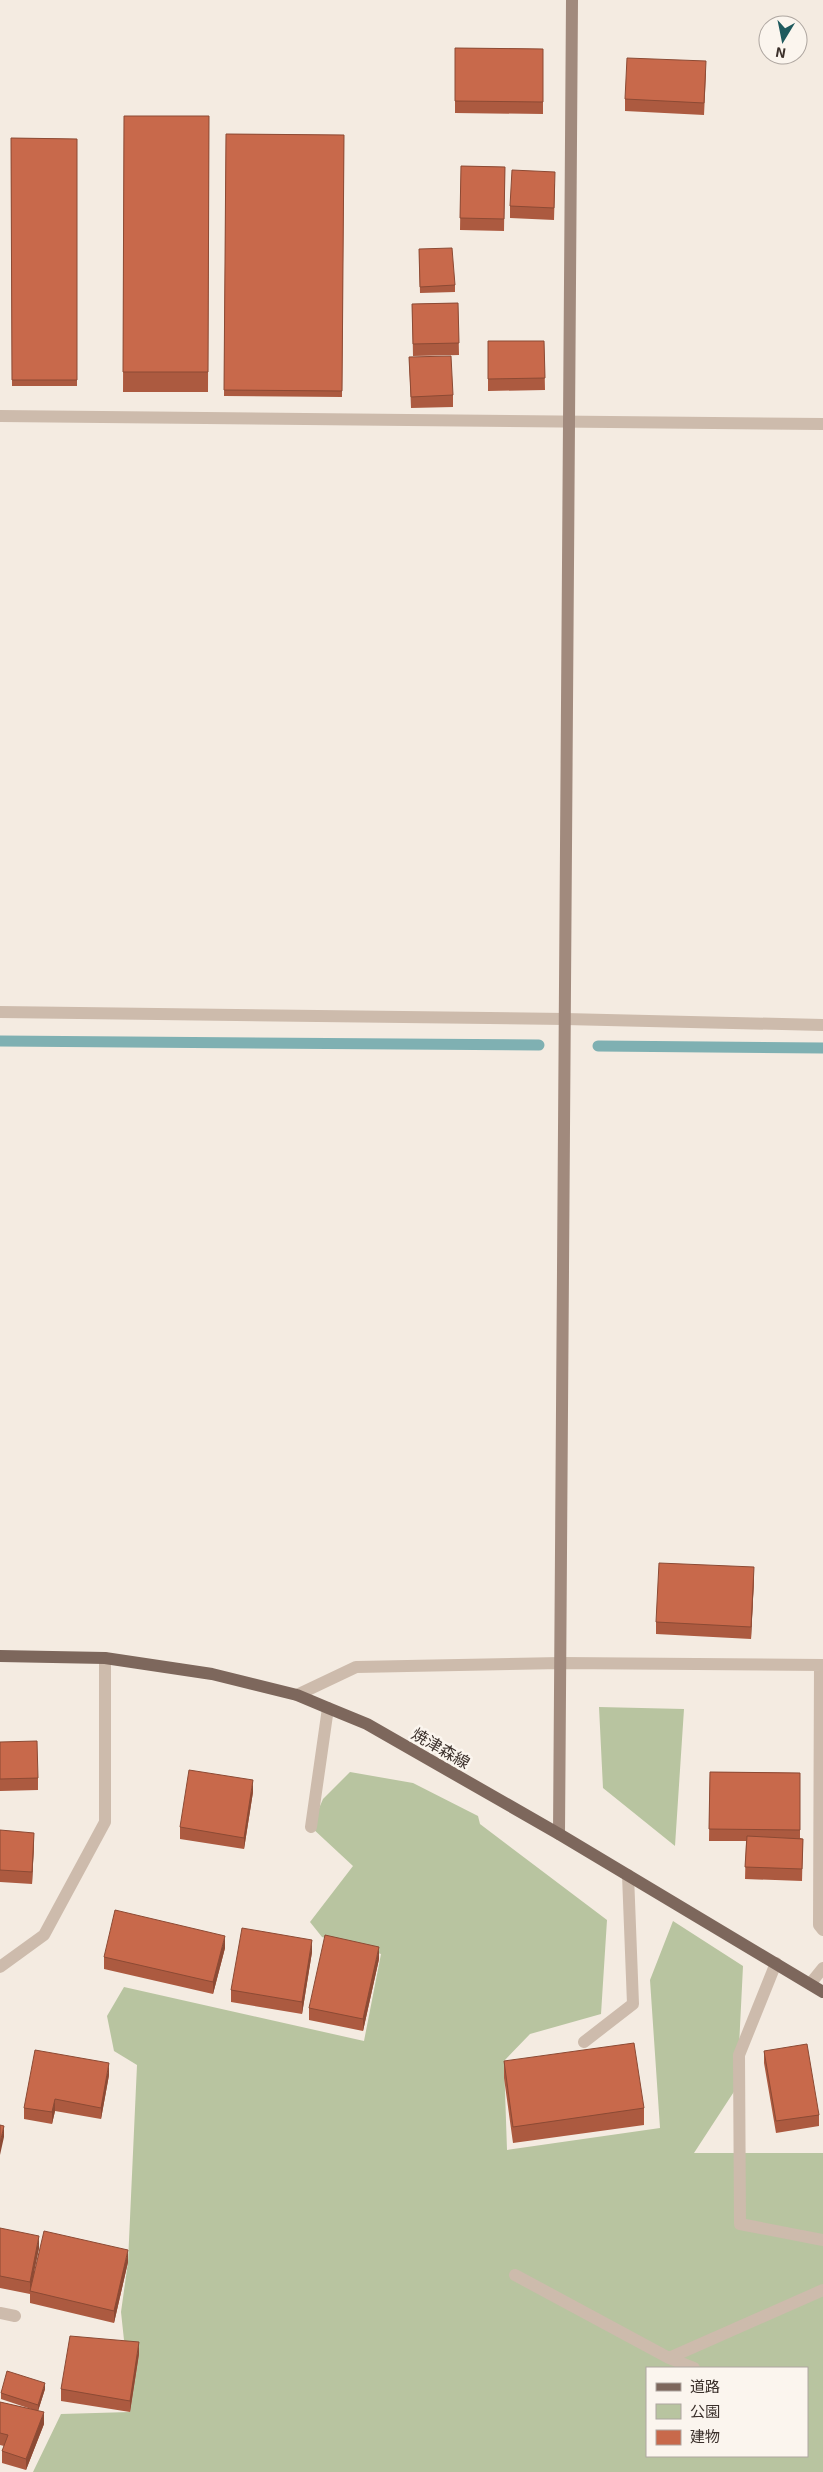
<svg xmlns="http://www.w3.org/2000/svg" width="823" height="2472" font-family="'Exo 2','Noto Sans JP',sans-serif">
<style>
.green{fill:#b8c4a0;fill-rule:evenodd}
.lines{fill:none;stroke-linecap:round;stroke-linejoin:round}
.stream{stroke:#7fb0b2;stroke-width:11}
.street{stroke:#cdbbac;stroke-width:12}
.secondary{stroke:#a18a7d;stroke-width:12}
.primary{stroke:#7d675c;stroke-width:12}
.wall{fill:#ac5a40}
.shaded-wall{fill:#8c4a34}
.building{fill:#c8694b;stroke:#8c4a34}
.labels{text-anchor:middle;stroke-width:5;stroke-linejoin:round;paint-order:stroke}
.street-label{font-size:16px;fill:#3b302b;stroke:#fbf5ee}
</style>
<rect width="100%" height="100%" fill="#f4ebe1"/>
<!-- green -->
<path class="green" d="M599,1707L684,1709L675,1846L603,1788Z
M350,1772L413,1783L478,1816L480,1824L607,1920L601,2014L530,2034L504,2061L507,2150L660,2128L650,1980L673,1921L743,1966L737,2087L694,2153H823V2472H33L61,2414L130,2412L139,2354L124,2340L121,2312L128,2262L137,2065L114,2051L107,2016L124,1987L364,2041L381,1954L322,1937L310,1922L353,1866L311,1827L323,1799ZM647,2368H807V2456H647Z"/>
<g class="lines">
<!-- stream -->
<path class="stream" d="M0,1041L539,1045
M598,1046L823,1048"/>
<!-- street -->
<path class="street" d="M0,416L823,424
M0,1012L565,1019L823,1025
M820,1665L819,1925L823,1930
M297,1695L356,1667L561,1663L823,1665
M311,1827L328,1708
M776,1963L739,2055L740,2224L823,2240
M0,1967L44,1935L105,1822V1658
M810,1984L823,1968
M584,2042L633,2004L628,1875
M515,2275L669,2358L823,2290
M0,2313L15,2316
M669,2358L694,2368"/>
<!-- secondary -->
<path class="secondary" d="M559,1834L572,0"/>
<!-- primary -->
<path class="primary" d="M0,1656L105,1658L212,1674L297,1695L328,1708L367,1724L559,1834L823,1992"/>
</g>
<!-- wall -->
<path class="wall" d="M455,48L543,49V114L455,113Z
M706,73L704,115L625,111V99Z
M124,116H209L208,392H123Z
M226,134L344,135L342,397L224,396Z
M11,138L77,139V386H12Z
M461,166L505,167L504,231L460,230Z
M555,184L554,220L510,218V206Z
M419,249L455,285V292L420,293Z
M458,303L459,355L413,356L412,304Z
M488,341H544L545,390L488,391Z
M409,357L453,395V407L411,408Z
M754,1579L751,1639L656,1634V1622Z
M0,1742L38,1778V1790L0,1791Z
M710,1772L800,1773V1838L803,1839L802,1881L745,1879L746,1841H709Z
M253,1792L244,1849L180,1839V1827Z
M0,1830L34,1844L32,1884L0,1882Z
M225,1948L213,1994L104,1969V1957Z
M312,1952L302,2014L231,2002V1990Z
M379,1959L363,2031L309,2020V2008Z
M764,2051L819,2115V2126L776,2133L764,2063Z
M504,2061L644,2108V2125L513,2143L504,2078Z
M109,2075L101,2119L55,2111L52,2124L24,2119V2108Z
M0,2228L39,2248L34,2272L128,2262L114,2323L30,2303V2294L0,2288Z
M139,2354L130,2412L61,2401V2389Z
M45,2389L38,2411L44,2424L26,2470L2,2463V2451L4,2446L0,2445V2402L34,2410L1,2399V2393Z"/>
<!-- shaded-wall -->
<path class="shaded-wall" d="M754,1567V1579L751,1639V1627Z
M253,1780V1792L244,1849V1838Z
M34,1833V1844L32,1884V1872Z
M225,1936V1948L213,1994V1982Z
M312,1940V1952L302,2014V2002Z
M379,1947V1959L363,2031V2019Z
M109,2063V2075L101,2119V2108Z
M55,2099V2111L52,2124V2112Z
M4,2126V2137L0,2155V2143Z
M39,2236V2248L30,2291V2282Z
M128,2250V2262L114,2323V2311Z
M139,2342V2354L130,2412V2401Z
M45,2383V2389L38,2411V2405Z
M44,2412V2424L26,2470V2459Z"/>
<!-- building -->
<path class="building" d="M455,48L543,49V102L455,101Z
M627,58L706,61L704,103L625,99Z
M124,116H209L208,372H123Z
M226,134L344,135L342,391L224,390Z
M11,138L77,139V380H12Z
M461,166L505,167L504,219L460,218Z
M512,170L555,172L554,208L510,206Z
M452,248L455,285L420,287L419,249Z
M458,303L459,343L413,344L412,304Z
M488,341H544L545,378L488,379Z
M451,356L453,395L411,397L409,357Z
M659,1563L754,1567L751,1627L656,1622Z
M37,1741L38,1778L0,1779V1742Z
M189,1770L253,1780L244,1838L180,1827Z
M710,1772L800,1773V1830L709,1829Z
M0,1830L34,1833L32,1872L0,1870Z
M747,1836L803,1839L802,1869L745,1867Z
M115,1910L225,1936L213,1982L104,1957Z
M242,1928L312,1940L302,2002L231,1990Z
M325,1935L379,1947L363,2019L309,2008Z
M634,2043L644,2108L513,2127L504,2061Z
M807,2044L819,2115L776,2121L764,2051Z
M35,2050L109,2063L101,2108L55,2099L52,2112L24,2108Z
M0,2125L4,2126L0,2143Z
M0,2228L39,2236L30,2282L0,2276Z
M44,2231L128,2250L114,2311L30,2291Z
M70,2336L139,2342L130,2401L61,2389Z
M7,2371L45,2383L38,2405L1,2393Z
M0,2402L44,2412L26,2459L2,2451L8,2435L0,2433Z"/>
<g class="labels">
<!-- street labels -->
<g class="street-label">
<text transform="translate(441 1748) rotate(30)" y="6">焼津森線</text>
</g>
</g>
<!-- legend -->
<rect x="646" y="2367" width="162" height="90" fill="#fbf5ee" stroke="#aea6a0"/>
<rect x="656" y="2383" width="25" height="8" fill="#7d675c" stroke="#aea6a0"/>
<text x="690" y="2392" font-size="15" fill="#3b302b">道路</text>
<rect x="656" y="2404" width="25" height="15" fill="#b8c4a0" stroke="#aea6a0"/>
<text x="690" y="2417" font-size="15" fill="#3b302b">公園</text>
<rect x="656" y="2430" width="25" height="15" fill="#c8694b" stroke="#aea6a0"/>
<text x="690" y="2442" font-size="15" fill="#3b302b">建物</text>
<!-- north arrow -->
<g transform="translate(783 40) rotate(190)"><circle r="24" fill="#fbf5ee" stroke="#aea6a0"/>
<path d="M0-4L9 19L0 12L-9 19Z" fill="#1f5a5e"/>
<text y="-8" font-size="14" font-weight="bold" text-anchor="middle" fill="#3b302b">N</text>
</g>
</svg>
